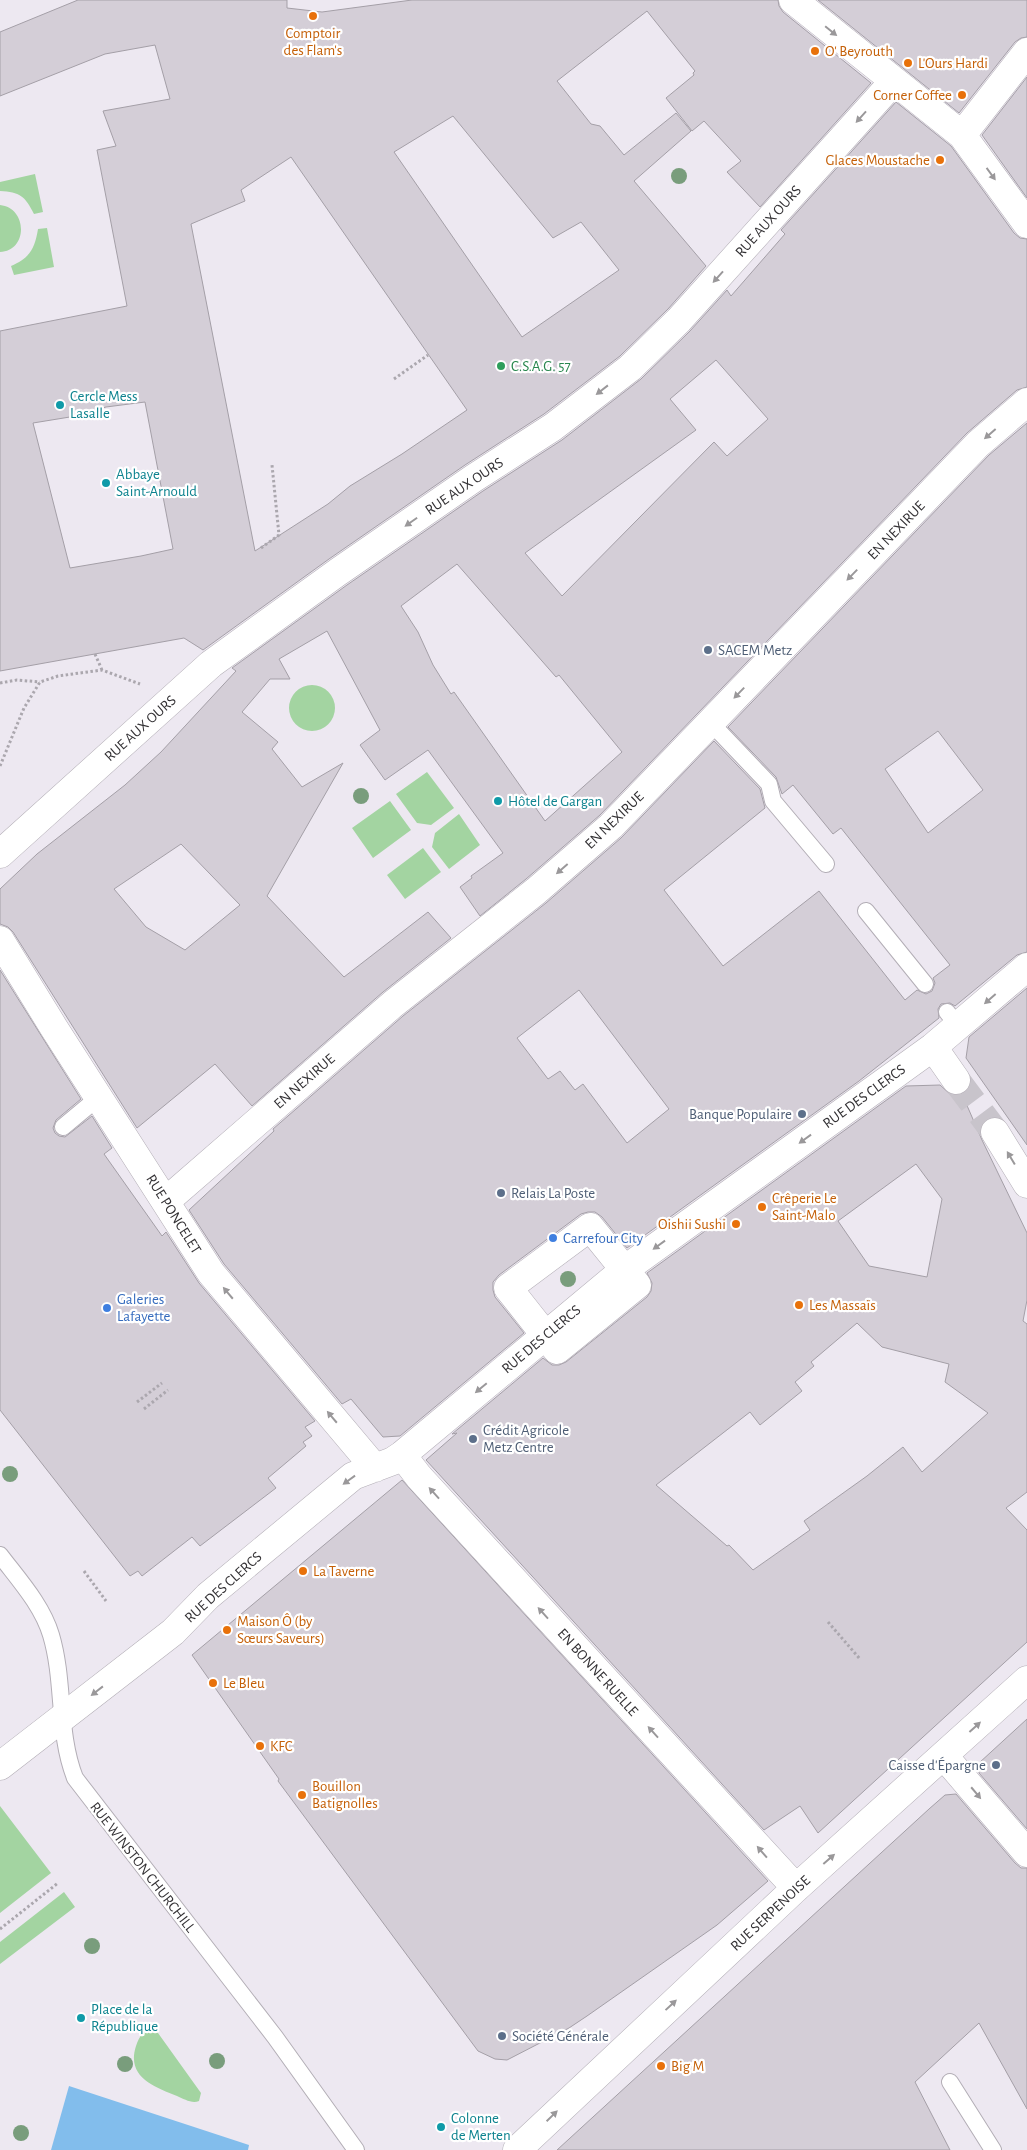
<svg xmlns="http://www.w3.org/2000/svg" width="1027" height="2150" font-family="'Alegreya Sans',sans-serif">
<style>
.green{fill:#a3d4a1}
.water{fill:#82bdec}
.building{fill:#d4ced7;stroke:#a49fa7;fill-rule:evenodd}
.lines{fill:none;stroke-linecap:round;stroke-linejoin:round}
.street-tunnel{stroke:#c8c4cb;stroke-width:28;stroke-dasharray:28 14;stroke-linecap:butt}
.lane-casing{stroke:#b3aeb6;stroke-width:18}
.street-casing{stroke:#b3aeb6;stroke-width:29}
.path{stroke:#aba7ae;stroke-width:3;stroke-dasharray:2.5 2.5;stroke-linecap:butt}
.lane{stroke:#fff;stroke-width:16}
.street{stroke:#fff;stroke-width:28}
.tree{fill:#799d7c}
.oneway{fill:#9a989a}
.food-dot{fill:#e8710a;stroke:#fff;stroke-width:2}
.leisure-dot{fill:#2e9e5b;stroke:#fff;stroke-width:2}
.culture-dot{fill:#0f9aa8;stroke:#fff;stroke-width:2}
.service-dot{fill:#5c6f8a;stroke:#fff;stroke-width:2}
.shop-dot{fill:#3f7fe0;stroke:#fff;stroke-width:2}
.labels{text-anchor:middle;stroke-width:4.5;stroke-linejoin:round;paint-order:stroke}
.food-label{font-size:15px;fill:#c56008;stroke:#fff;text-anchor:start}
.street-label{font-size:15px;fill:#343235;stroke:#fff}
.leisure-label{font-size:15px;fill:#27864d;stroke:#fff;text-anchor:start}
.culture-label{font-size:15px;fill:#0d838f;stroke:#fff;text-anchor:start}
.service-label{font-size:15px;fill:#4e5e75;stroke:#fff;text-anchor:start}
.shop-label{font-size:15px;fill:#366cbe;stroke:#fff;text-anchor:start}
</style>
<rect width="100%" height="100%" fill="#ede8f1"/>
<!-- green -->
<path class="green" d="M35,174L43,212L34,214C25,196 20,192 0,191V182Z
M0,205C28,208 28,251 0,252Z
M47,228L54,267L14,275L11,266C30,258 35,248 38,229Z
M289 708a23 23 0 1 1 46 0a23 23 0 1 1-46 0Z
M427,772L454,808L431,825L417,823L396,794Z
M390,801L411,830L373,858L352,828Z
M459,814L480,845L449,869L432,847L435,833Z
M423,848L441,872L405,899L387,875Z
M0,1806L51,1873L0,1913Z
M64,1892L75,1907L0,1964V1942Z
M149,2027L154,2028L158,2033L201,2093L199,2101C192,2104 184,2099 177,2096C154,2087 126,2077 136,2046C138,2039 143,2031 149,2027Z"/>
<!-- water -->
<path class="water" d="M69,2086L249,2145L248,2150H51Z"/>
<!-- building -->
<path class="building" d="M78,0H287V8L322,12L412,0H778L779,6L783,12L871,83L760,207L727,172L741,161L704,121L692,131L666,98L694,75L693,73L695,71L647,11L557,81L591,124L600,126L624,155L676,113L691,131L634,181L706,266L668,309L620,356L544,414L465,465L329,559L203,650L184,638L0,671V331L127,306L97,150L116,146L103,111L170,99L155,45L105,54L0,96V32ZM453,116L553,238L581,222L619,270L522,337L394,152ZM291,157L467,410L402,454L350,486L328,504L255,551L191,224L245,201L241,190ZM145,402L173,549L141,556L70,568L33,423L76,416L106,407Z
M818,0H1027V37L1021,38L1015,42L959,113Z
M1027,77V198L982,135Z
M896,102L951,146L1014,233L1020,238L1027,239V387L1017,390L967,433L600,815L526,879L480,916L460,887L472,878L471,876L503,853L428,750L385,780L360,745L380,730L327,631L279,659L290,679H270L242,712L278,742L272,749L302,787L343,763L267,896L344,977L428,912L451,938L383,992L252,1106L215,1064L137,1128L13,932L8,927L0,924V889L37,854L125,785L161,752L236,671L232,668L347,585L483,491L562,440L641,379L690,331L727,290L731,296L785,234L781,230ZM716,360L768,419L727,456L714,442L562,596L525,553L696,430L670,399ZM457,564L556,677L559,675L622,752L545,821L454,692L451,694L433,665L418,632L401,606ZM181,844L240,905L185,950L146,927L114,889Z
M1027,423V952L1017,955L955,1006L950,1003L941,1004L938,1009L939,1018L859,1081L627,1248L602,1217L595,1212H588L581,1214L499,1275L493,1282V1290L495,1297L524,1333L400,1436L383,1437L351,1399L342,1404L224,1264L189,1210L274,1131L273,1129L403,1016L546,903L621,838L714,741L760,789L765,808L664,890L723,966L819,891L905,1000L917,990L926,994L932,991L935,983L933,978L950,965L841,828L833,834L793,785L782,794L776,777L728,727L989,455ZM938,731L983,790L928,833L885,769ZM579,990L669,1109L627,1143L583,1084L575,1090L560,1071L548,1079L517,1038Z
M0,970L81,1099L56,1120L53,1128L55,1133L59,1136L65,1137L92,1116L112,1148L104,1154L162,1236L166,1232L199,1283L315,1421L305,1427L312,1436L303,1442L306,1446L268,1478L276,1488L200,1546L192,1537L142,1576L138,1571L130,1576L0,1410Z
M1027,988V1145L966,1058L969,1037Z
M940,1085L950,1094H962L982,1140L1027,1233V1300L1023,1321L1027,1324V1492L1006,1508L1027,1530V1642L818,1833L800,1806L764,1830L426,1460L457,1433L452,1434L543,1358L552,1365H559L566,1362L647,1297L651,1291L652,1283L647,1273L906,1086ZM916,1164L942,1199L927,1277L869,1266L838,1221ZM857,1323L882,1347L949,1364L945,1382L988,1413L922,1472L903,1447L867,1476L804,1521L810,1530L753,1570L729,1545L727,1546L656,1485L750,1412L760,1425L802,1391L795,1382L814,1366L811,1362Z
M402,1480L768,1881L717,1925L587,2016L569,2028L507,2060L495,2059L478,2051L278,1781L279,1779L192,1655Z
M1027,1719V1829L979,1773V1763Z
M956,1794L1015,1863L1021,1868H1027V2109L979,2023L915,2082L950,2150H557L929,1809L945,1795Z"/>
<g class="lines">
<!-- street-tunnel -->
<path class="street-tunnel" d="M956,1080L995,1132"/>
<defs>
<path id="lane" d="M711,723L769,784L773,801L826,864
M866,911L925,984
M947,1012L958,1026
M63,1127L99,1097
M0,1555C19,1580 42,1605 51,1635C65,1682 57,1732 75,1778L275,2037L356,2150
M950,2082L993,2150"/>
<path id="street" d="M793,0L962,135L1027,224
M962,135L1027,52
M0,854L211,664L338,572L474,478L553,427L630,368L679,320L894,81
M0,940L54,1028L211,1273L375,1468
M933,1047L956,1080
M995,1132L1027,1184
M166,1201L393,1004L536,891L611,826L978,444L1027,402
M590,1227L637,1285L557,1350L508,1288Z
M402,1455L419,1477L796,1888
M944,1756L1027,1853
M0,1766L173,1632L208,1596L353,1476L393,1461L402,1455L624,1270L933,1047L1027,967
M517,2150L796,1888L1027,1680"/>
</defs>
<!-- lane casing -->
<use href="#lane" class="lane-casing"/>
<!-- street casing -->
<use href="#street" class="street-casing"/>
<!-- path -->
<path class="path" d="M394,379L428,355
M261,548L279,535L272,465
M95,654L102,670
M0,683L17,680L40,682
M0,766L24,708L40,682L58,676L102,670L140,684
M137,1402L162,1383
M144,1409L168,1390
M84,1571L106,1601
M828,1622L860,1659
M0,1929L58,1883"/>
<!-- lane -->
<use href="#lane" class="lane"/>
<!-- street -->
<use href="#street" class="street"/>
</g>
<!-- trees -->
<g class="tree">
<circle cx="679" cy="176" r="8"/>
<circle cx="361" cy="796" r="8"/>
<circle cx="568" cy="1279" r="8"/>
<circle cx="10" cy="1474" r="8"/>
<circle cx="92" cy="1946" r="8"/>
<circle cx="217" cy="2061" r="8"/>
<circle cx="125" cy="2064" r="8"/>
<circle cx="21" cy="2133" r="8"/>
</g>
<!-- one-way arrows -->
<defs><path id="oneway-solid" d="M-6-.8H1V-3.2L6.5 0L1 3.2V.8H-6Z" transform="scale(1.25)"/></defs>
<g class="oneway">
<use href="#oneway-solid" transform="translate(831 31) rotate(39)"/>
<use href="#oneway-solid" transform="translate(861 117) rotate(132)"/>
<use href="#oneway-solid" transform="translate(991 174) rotate(54)"/>
<use href="#oneway-solid" transform="translate(718 277) rotate(132)"/>
<use href="#oneway-solid" transform="translate(602 390) rotate(142)"/>
<use href="#oneway-solid" transform="translate(990 434) rotate(139)"/>
<use href="#oneway-solid" transform="translate(411 522) rotate(145)"/>
<use href="#oneway-solid" transform="translate(852 575) rotate(134)"/>
<use href="#oneway-solid" transform="translate(739 693) rotate(134)"/>
<use href="#oneway-solid" transform="translate(562 869) rotate(139)"/>
<use href="#oneway-solid" transform="translate(990 999) rotate(139)"/>
<use href="#oneway-solid" transform="translate(805 1139) rotate(144)"/>
<use href="#oneway-solid" transform="translate(1011 1158) rotate(-121)"/>
<use href="#oneway-solid" transform="translate(659 1245) rotate(144)"/>
<use href="#oneway-solid" transform="translate(228 1293) rotate(-130)"/>
<use href="#oneway-solid" transform="translate(481 1388) rotate(140)"/>
<use href="#oneway-solid" transform="translate(332 1417) rotate(-130)"/>
<use href="#oneway-solid" transform="translate(349 1480) rotate(144)"/>
<use href="#oneway-solid" transform="translate(434 1493) rotate(-132)"/>
<use href="#oneway-solid" transform="translate(543 1613) rotate(-132)"/>
<use href="#oneway-solid" transform="translate(97 1691) rotate(142)"/>
<use href="#oneway-solid" transform="translate(975 1727) rotate(-42)"/>
<use href="#oneway-solid" transform="translate(653 1732) rotate(-132)"/>
<use href="#oneway-solid" transform="translate(976 1793) rotate(50)"/>
<use href="#oneway-solid" transform="translate(762 1852) rotate(-131)"/>
<use href="#oneway-solid" transform="translate(829 1859) rotate(-41)"/>
<use href="#oneway-solid" transform="translate(671 2005) rotate(-43)"/>
<use href="#oneway-solid" transform="translate(552 2116) rotate(-44)"/>
</g>
<!-- markers -->
<g class="food-dot">
<circle cx="313" cy="16" r="5"/>
<circle cx="815" cy="51" r="5"/>
<circle cx="908" cy="63" r="5"/>
<circle cx="962" cy="95" r="5"/>
<circle cx="940" cy="160" r="5"/>
<circle cx="762" cy="1207" r="5"/>
<circle cx="736" cy="1224" r="5"/>
<circle cx="799" cy="1305" r="5"/>
<circle cx="303" cy="1571" r="5"/>
<circle cx="227" cy="1630" r="5"/>
<circle cx="213" cy="1683" r="5"/>
<circle cx="260" cy="1746" r="5"/>
<circle cx="302" cy="1795" r="5"/>
<circle cx="661" cy="2066" r="5"/>
</g>
<circle class="leisure-dot" cx="501" cy="366" r="5"/>
<g class="culture-dot">
<circle cx="60" cy="405" r="5"/>
<circle cx="106" cy="483" r="5"/>
<circle cx="498" cy="801" r="5"/>
<circle cx="81" cy="2018" r="5"/>
<circle cx="441" cy="2127" r="5"/>
</g>
<g class="service-dot">
<circle cx="708" cy="650" r="5"/>
<circle cx="802" cy="1114" r="5"/>
<circle cx="501" cy="1193" r="5"/>
<circle cx="473" cy="1439" r="5"/>
<circle cx="996" cy="1765" r="5"/>
<circle cx="502" cy="2036" r="5"/>
</g>
<g class="shop-dot">
<circle cx="553" cy="1238" r="5"/>
<circle cx="107" cy="1308" r="5"/>
</g>
<g class="labels">
<!-- food labels -->
<g class="food-label">
<text x="313" y="38" text-anchor="middle">Comptoir<tspan x="313" dy="17">des Flam's</tspan></text>
<text x="825" y="56">O' Beyrouth</text>
<text x="918" y="68">L'Ours Hardi</text>
<text x="952" y="100" text-anchor="end">Corner Coffee</text>
<text x="930" y="165" text-anchor="end">Glaces Moustache</text>
<text x="772" y="1203">Crêperie Le<tspan x="772" dy="17">Saint-Malo</tspan></text>
<text x="726" y="1229" text-anchor="end">Oishii Sushi</text>
<text x="809" y="1310">Les Massaïs</text>
<text x="313" y="1576">La Taverne</text>
<text x="237" y="1626">Maison Ô (by<tspan x="237" dy="17">Sœurs Saveurs)</tspan></text>
<text x="223" y="1688">Le Bleu</text>
<text x="270" y="1751">KFC</text>
<text x="312" y="1791">Bouillon<tspan x="312" dy="17">Batignolles</tspan></text>
<text x="671" y="2071">Big M</text>
</g>
<!-- street labels -->
<g class="street-label">
<text transform="translate(768 221) rotate(-48)" y="5">RUE AUX OURS</text>
<text transform="translate(464 486) rotate(-34)" y="5">RUE AUX OURS</text>
<text transform="translate(896 530) rotate(-46)" y="5">EN NEXIRUE</text>
<text transform="translate(140 728) rotate(-42)" y="5">RUE AUX OURS</text>
<text transform="translate(614 820) rotate(-44)" y="5">EN NEXIRUE</text>
<text transform="translate(304 1081) rotate(-41)" y="5">EN NEXIRUE</text>
<text transform="translate(864 1096) rotate(-36)" y="5">RUE DES CLERCS</text>
<text transform="translate(174 1214) rotate(58)" y="5">RUE PONCELET</text>
<text transform="translate(541 1339) rotate(-40)" y="5">RUE DES CLERCS</text>
<text transform="translate(223 1587) rotate(-42)" y="5">RUE DES CLERCS</text>
<text transform="translate(598 1672) rotate(48)" y="5">EN BONNE RUELLE</text>
<text transform="translate(143 1867) rotate(52)" y="5">RUE WINSTON CHURCHILL</text>
<text transform="translate(770 1913) rotate(-43)" y="5">RUE SERPENOISE</text>
</g>
<!-- leisure labels -->
<g class="leisure-label">
<text x="511" y="371">C.S.A.G. 57</text>
</g>
<!-- culture labels -->
<g class="culture-label">
<text x="70" y="401">Cercle Mess<tspan x="70" dy="17">Lasalle</tspan></text>
<text x="116" y="479">Abbaye<tspan x="116" dy="17">Saint-Arnould</tspan></text>
<text x="508" y="806">Hôtel de Gargan</text>
<text x="91" y="2014">Place de la<tspan x="91" dy="17">République</tspan></text>
<text x="451" y="2123">Colonne<tspan x="451" dy="17">de Merten</tspan></text>
</g>
<!-- service labels -->
<g class="service-label">
<text x="718" y="655">SACEM Metz</text>
<text x="792" y="1119" text-anchor="end">Banque Populaire</text>
<text x="511" y="1198">Relais La Poste</text>
<text x="483" y="1435">Crédit Agricole<tspan x="483" dy="17">Metz Centre</tspan></text>
<text x="986" y="1770" text-anchor="end">Caisse d'Épargne</text>
<text x="512" y="2041">Société Générale</text>
</g>
<!-- shop labels -->
<g class="shop-label">
<text x="563" y="1243">Carrefour City</text>
<text x="117" y="1304">Galeries<tspan x="117" dy="17">Lafayette</tspan></text>
</g>
</g>
</svg>
